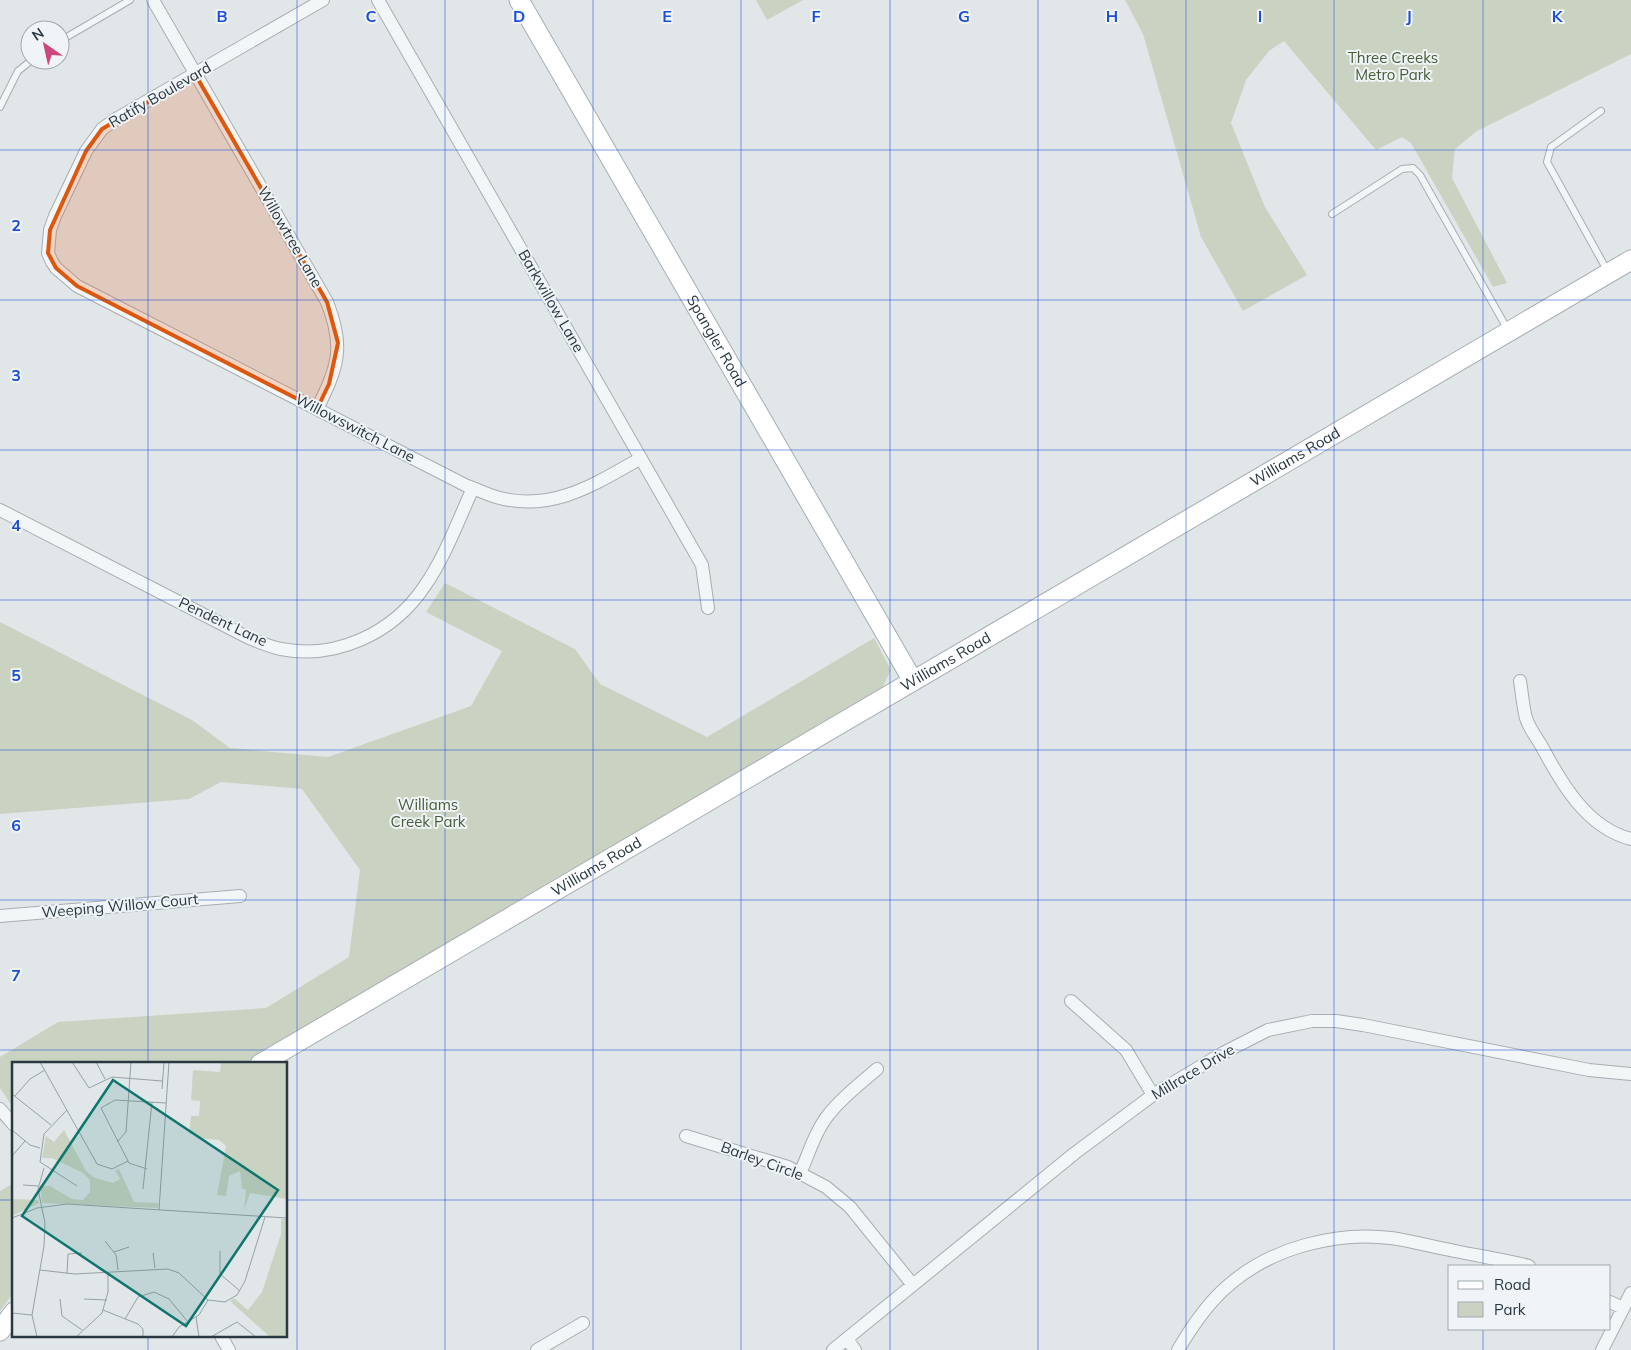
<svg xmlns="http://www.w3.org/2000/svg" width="1631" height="1350" font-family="Mulish,sans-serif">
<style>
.green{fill:#cad3c2}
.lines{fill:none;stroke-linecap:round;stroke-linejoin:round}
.lane-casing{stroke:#a6aeb3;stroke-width:8}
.street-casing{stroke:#a6aeb3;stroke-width:14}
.secondary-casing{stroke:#a6aeb3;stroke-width:21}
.lane{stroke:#f3f6f7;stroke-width:6}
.street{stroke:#f3f6f7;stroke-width:12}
.secondary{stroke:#fff;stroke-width:19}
.marked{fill:#de570f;fill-opacity:0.2;stroke:#de570f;stroke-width:4;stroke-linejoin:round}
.grid{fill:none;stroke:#1d4ed8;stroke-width:1;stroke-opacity:0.55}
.labels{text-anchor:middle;stroke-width:4;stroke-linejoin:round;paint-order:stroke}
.park-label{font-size:15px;fill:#475c37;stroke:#f0f4f7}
.street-label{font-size:15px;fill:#293841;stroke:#f0f4f7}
.inset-road{fill:none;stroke:#97a0a6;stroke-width:1}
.view{fill:#0f766e;fill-opacity:0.15;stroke:#0f766e;stroke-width:2.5}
.inset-edge{fill:none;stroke:#293841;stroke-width:2.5}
.grid-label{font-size:16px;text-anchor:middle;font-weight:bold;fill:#1d4ed8;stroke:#f0f4f7;stroke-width:4;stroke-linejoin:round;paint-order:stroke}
</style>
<rect width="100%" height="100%" fill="#e1e6e9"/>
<!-- green -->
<path class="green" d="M756,0H803L767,20Z
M1125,0H1631V54L1477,131L1455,149L1452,178L1507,283L1493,287L1411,143L1402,137L1376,150L1284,41L1269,51L1246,80L1231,123L1265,207L1307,275L1243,311L1201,237L1143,34Z
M445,583L575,649L600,684L707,737L874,638L891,670L881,690L243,1064H14V1109L0,1088V1057L58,1022L266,1008L349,957L360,870L302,789L221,782L189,799L0,814V622L192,720L230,748L328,757L471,706L502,651L426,612Z
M14,1183V1292L0,1311V1191Z"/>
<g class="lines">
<defs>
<path id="lane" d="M60,41L130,0
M0,107L18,71L32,60
M1601,111L1551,147L1547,162L1608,272
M1332,214L1402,169L1413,168L1420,175L1429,191L1508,330"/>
<path id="street" d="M153,0L327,302C345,347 338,367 317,409
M323,0L116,119L102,129L86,151L55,216L50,230L48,253L52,262L56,268L77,286L467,486C476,489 486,494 496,497C552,513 595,484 641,458
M378,0L702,565L708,608
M0,510L249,638C259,642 270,647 281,649C336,660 393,633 424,587C445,557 458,521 473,488
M1520,681C1522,693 1523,707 1526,718C1529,728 1536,737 1541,745C1561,783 1587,828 1631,839
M0,916L240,896
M1071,1001L1126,1050L1153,1095
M0,1109L14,1125
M686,1136L788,1167L826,1187L850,1207L913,1285
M800,1173C809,1154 815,1131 829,1114C842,1097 861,1083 877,1069
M1610,1302L1623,1308
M221,1336L229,1350
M847,1339L855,1350
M537,1350L583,1323
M833,1350L1075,1153L1153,1095L1223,1053L1268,1030L1312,1021H1336L1363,1025L1589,1070L1631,1074
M1178,1350C1192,1326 1208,1302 1230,1284C1272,1248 1336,1231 1391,1238C1412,1241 1433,1247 1455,1251C1479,1256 1505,1260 1529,1266
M1602,1350L1631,1293"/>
<g id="secondary">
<path id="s1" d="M519,0L913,681"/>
<path id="s2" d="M260,1064L1631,260"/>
<path d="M0,1331L14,1312"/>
</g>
</defs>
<!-- lane casing -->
<use href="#lane" class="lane-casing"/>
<!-- street casing -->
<use href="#street" class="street-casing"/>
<!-- secondary casing -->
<use href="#secondary" class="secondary-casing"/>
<!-- lane -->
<use href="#lane" class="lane"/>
<!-- street -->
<use href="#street" class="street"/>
<!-- secondary -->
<use href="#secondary" class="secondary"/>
</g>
<!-- marked area -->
<path class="marked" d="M195,74L327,302L338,343L329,384L317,409L77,286L56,268L48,253L50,230L86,151L102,129Z"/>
<!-- grid -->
<path class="grid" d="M148,0V1064M297,0V1350M445,0V1350M593,0V1350M741,0V1350M890,0V1350M1038,0V1350M1186,0V1350M1334,0V1350M1483,0V1266M0,150H1631M0,300H1631M0,450H1631M0,600H1631M0,750H1631M0,900H1631M0,1050H1631M0,1200H14M286,1200H1631M1483,1329V1350M148,1336V1350"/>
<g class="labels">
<!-- park labels -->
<g class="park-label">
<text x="1393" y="63">Three Creeks<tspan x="1393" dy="17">Metro Park</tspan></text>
<text x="428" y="810">Williams<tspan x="428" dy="17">Creek Park</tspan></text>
</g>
<!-- street labels -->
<g class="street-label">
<text transform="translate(160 95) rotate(-30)" y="5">Ratify Boulevard</text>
<text transform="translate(290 237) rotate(60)" y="5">Willowtree Lane</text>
<text transform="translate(551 301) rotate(60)" y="5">Barkwillow Lane</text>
<text dy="5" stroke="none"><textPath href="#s1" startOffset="394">Spangler Road</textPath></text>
<text transform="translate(355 428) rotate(27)" y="5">Willowswitch Lane</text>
<text dy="5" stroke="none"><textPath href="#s2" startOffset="1200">Williams Road</textPath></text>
<text transform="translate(223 622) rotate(25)" y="5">Pendent Lane</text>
<text dy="5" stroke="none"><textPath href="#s2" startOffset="795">Williams Road</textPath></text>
<text dy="5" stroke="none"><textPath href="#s2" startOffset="390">Williams Road</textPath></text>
<text transform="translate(120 906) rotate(-5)" y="5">Weeping Willow Court</text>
<text transform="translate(1193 1072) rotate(-31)" y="5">Millrace Drive</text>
<text transform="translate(762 1161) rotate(20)" y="5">Barley Circle</text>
</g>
</g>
<!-- overview -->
<g transform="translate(12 1062)">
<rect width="275" height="275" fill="#e1e6e9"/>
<path d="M209,0H275V137L238,131L232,148L234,128L230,126L228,109L217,114L214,134L205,133L214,84L207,78L185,76V72H177L179,54H187L188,39L179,38L181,8L208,10ZM52,68L74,109L83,116L101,121L108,117L103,108L107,107L122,140L146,141V146L30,141L28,124H38L60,137L71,138L78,130V118L71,111L40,96H30L34,74L42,80ZM0,137L26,138L27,141L0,154ZM269,157H275V275H258L218,239L222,236L236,248L250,230L269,172Z" fill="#cad3c2"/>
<path class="inset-road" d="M28,0L85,102L100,107L116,99M60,0L77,26L100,15L150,19M84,0L93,17M150,27L152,0M0,32L39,63M3,34L18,17L33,8M55,48L32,72L28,100L65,124M0,68L18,83L28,86M105,80L114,70L119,0M0,94L13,79M135,107L117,101L89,46L103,38L154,41M11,123L26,124M131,127L140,40M147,148L157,0M0,156L25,146L55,142L275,156M0,161V189M93,179L104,193L106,208M208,189V212L228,229M102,190L117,185M141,191L143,206M28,208L63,212L156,207L167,211L196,238L213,240L225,233L233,219L253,155M55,212L56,192L70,191M48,237L50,254L70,268M72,237L95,238M91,248L126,262L131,267V275M0,251L20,253M184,255L187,275M113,257L126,235L142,230L157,237L176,260M25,275L20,253L32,184L33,161L26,127L32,106M64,275L90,251L96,230V210M160,275L167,265L187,253L196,238M199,275L225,260L244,275"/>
<path class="view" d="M101,18L266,128L174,264L10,154Z"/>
<rect width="275" height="275" class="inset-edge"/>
</g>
<g class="grid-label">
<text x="222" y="22">B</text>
<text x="371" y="22">C</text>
<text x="519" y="22">D</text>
<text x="667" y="22">E</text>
<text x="816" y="22">F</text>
<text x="964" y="22">G</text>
<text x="1112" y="22">H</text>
<text x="1260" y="22">I</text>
<text x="1409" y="22">J</text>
<text x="1557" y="22">K</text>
<text x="16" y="231">2</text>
<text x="16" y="381">3</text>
<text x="16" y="531">4</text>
<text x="16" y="681">5</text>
<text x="16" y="831">6</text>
<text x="16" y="981">7</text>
</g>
<!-- legend -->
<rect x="1448" y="1265" width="162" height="65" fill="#f0f4f7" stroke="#a0a9ae"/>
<rect x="1458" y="1281" width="25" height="8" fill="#ffffff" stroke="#a0a9ae"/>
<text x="1494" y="1290" font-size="15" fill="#293841">Road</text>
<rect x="1458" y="1302" width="25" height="15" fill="#cad3c2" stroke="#a0a9ae"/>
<text x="1494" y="1315" font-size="15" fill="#293841">Park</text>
<!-- north arrow -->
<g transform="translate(45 45) rotate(326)"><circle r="24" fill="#f0f4f7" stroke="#a0a9ae"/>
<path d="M0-4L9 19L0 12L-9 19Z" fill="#cd477d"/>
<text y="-8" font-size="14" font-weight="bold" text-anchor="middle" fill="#293841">N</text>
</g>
</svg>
